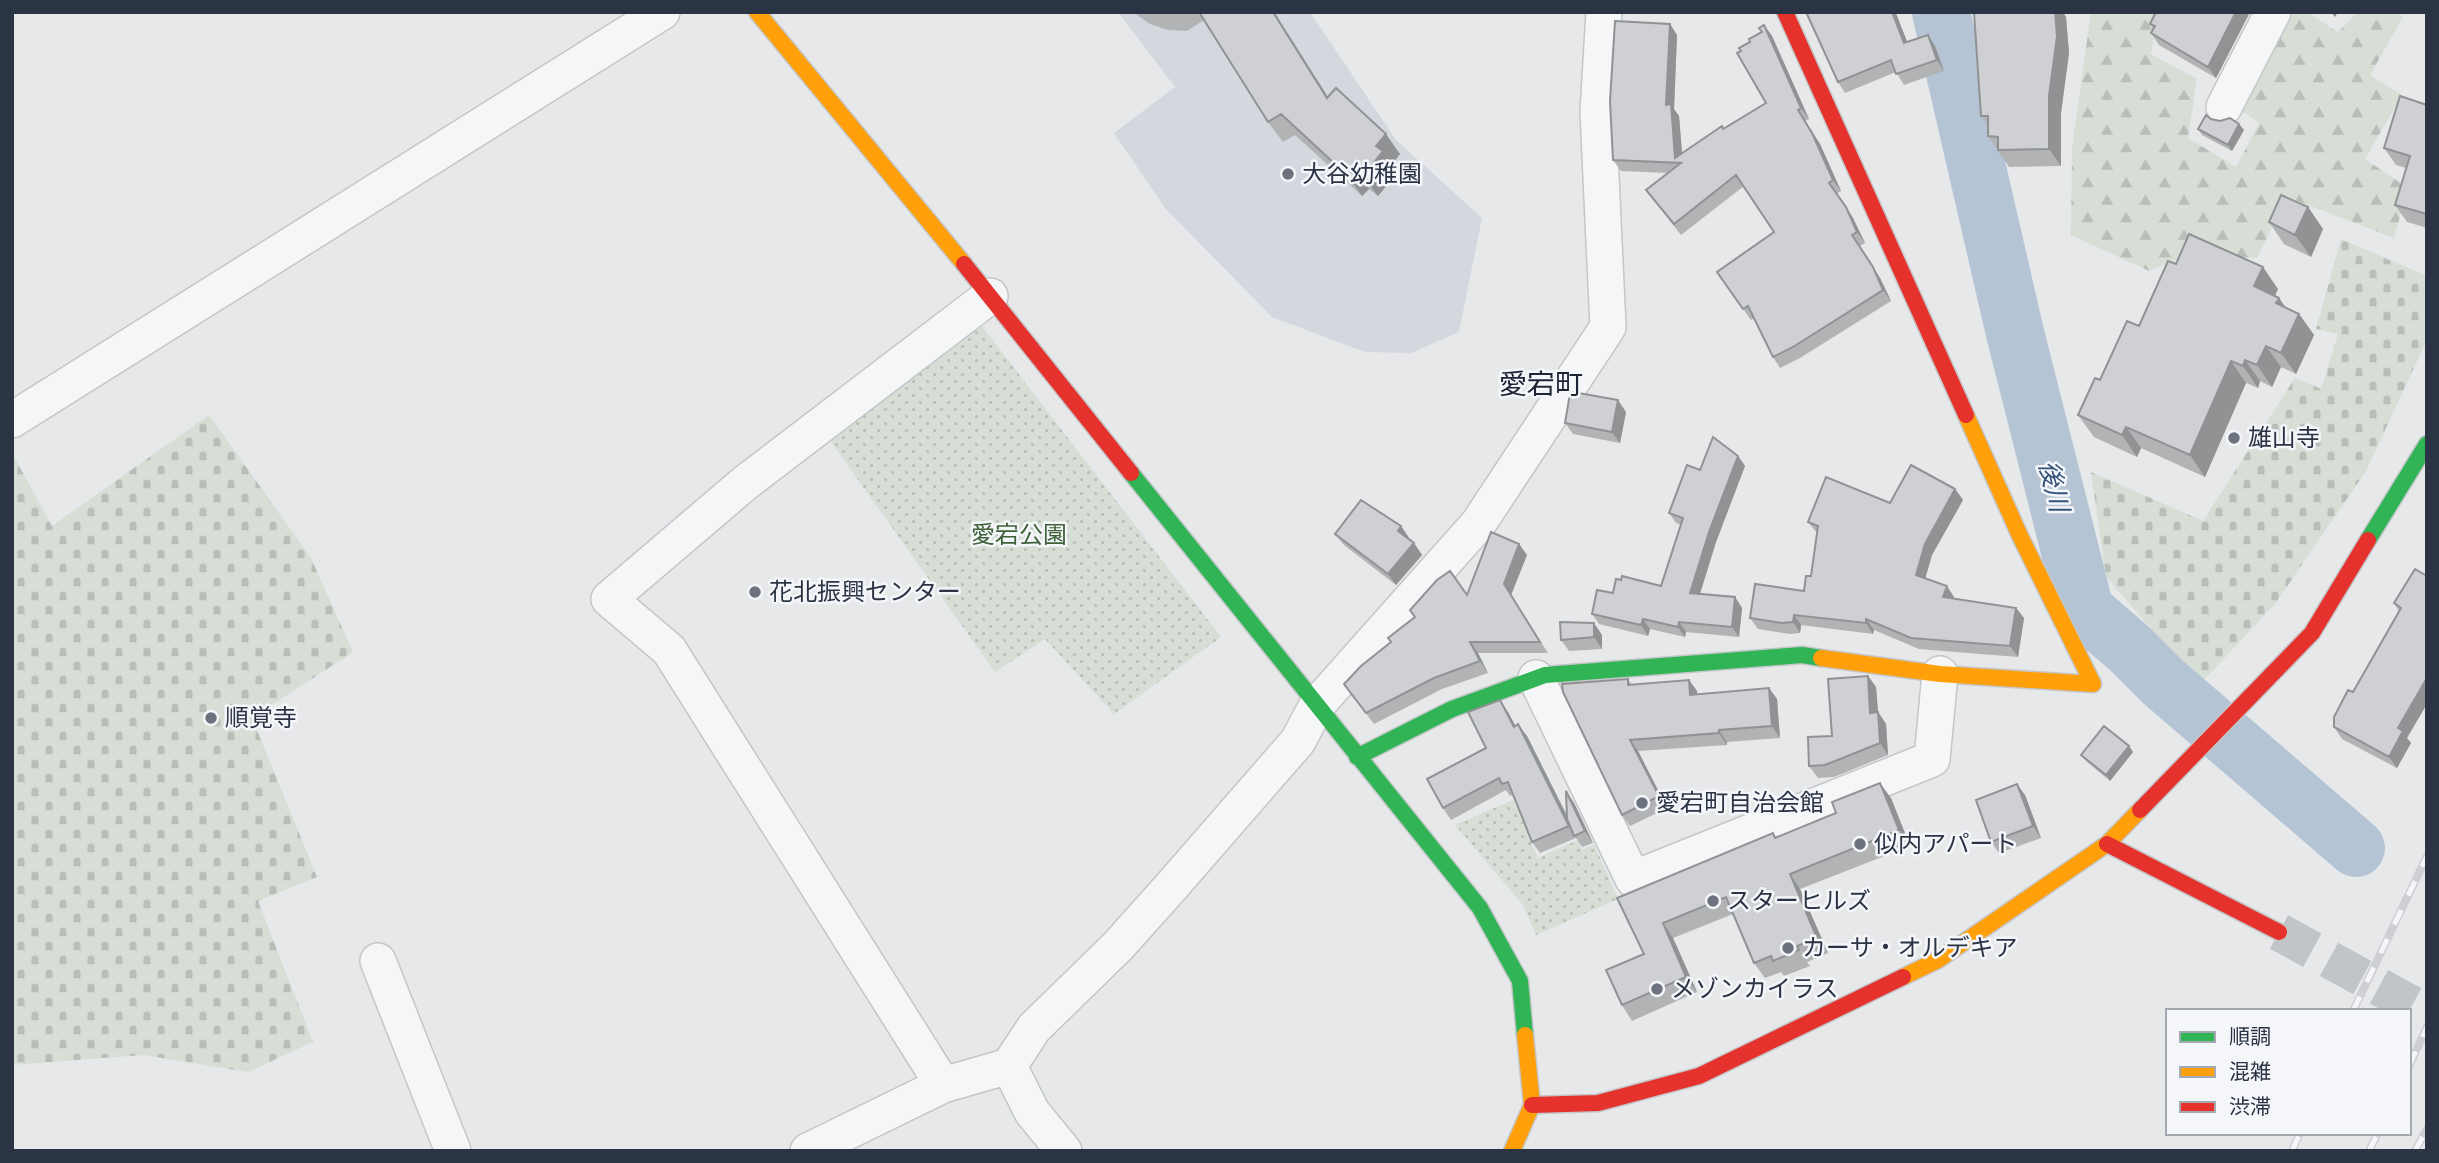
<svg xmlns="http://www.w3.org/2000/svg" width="2439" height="1163" font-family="Barlow,'Noto Sans JP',sans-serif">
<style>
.built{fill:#d4d7dd}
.grass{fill:url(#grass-dots)}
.forest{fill:url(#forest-firs)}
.cemetery{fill:url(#cemetery-stones)}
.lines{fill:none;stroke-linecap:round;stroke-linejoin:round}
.river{stroke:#b4c4d5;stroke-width:58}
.secondary-tunnel{stroke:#c1c4c9;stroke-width:38;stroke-dasharray:38 19;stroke-linecap:butt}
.street-casing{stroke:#c4c6c8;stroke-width:38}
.fast-casing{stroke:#c4c6c8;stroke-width:19}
.slow-casing{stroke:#c4c6c8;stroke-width:19}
.jam-casing{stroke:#c4c6c8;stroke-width:19}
.street{stroke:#f5f6f7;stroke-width:35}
.fast{stroke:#30b455;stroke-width:16}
.slow{stroke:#ff9f0a;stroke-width:16}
.jam{stroke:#e5322d;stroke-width:16}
.rail-casing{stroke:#cecfd2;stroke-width:8}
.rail{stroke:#f4f6f9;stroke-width:5;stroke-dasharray:16;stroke-linecap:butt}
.wall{fill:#b1b3b5}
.shaded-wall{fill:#909294}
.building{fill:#ced0d3;stroke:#909294;stroke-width:2}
.poi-dot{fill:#6c737f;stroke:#f4f6f9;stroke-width:2.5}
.labels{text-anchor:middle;stroke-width:5;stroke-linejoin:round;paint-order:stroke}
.poi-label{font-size:24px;fill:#2b3445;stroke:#f4f6f9;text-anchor:start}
.park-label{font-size:24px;fill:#3f6138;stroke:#f4f6f9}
.water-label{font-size:26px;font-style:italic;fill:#34527a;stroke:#f4f6f9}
.quarter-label{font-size:28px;fill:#1d2536;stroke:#f4f6f9}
</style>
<defs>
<pattern id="grass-dots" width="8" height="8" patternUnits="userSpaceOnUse" patternTransform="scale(1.75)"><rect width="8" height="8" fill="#d6ded6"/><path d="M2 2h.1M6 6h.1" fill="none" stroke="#b8bfb9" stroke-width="1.8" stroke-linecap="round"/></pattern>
<pattern id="forest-firs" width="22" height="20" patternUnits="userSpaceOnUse" patternTransform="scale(1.75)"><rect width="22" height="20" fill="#d6ded6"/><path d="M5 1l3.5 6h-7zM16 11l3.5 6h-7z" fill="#b8bfb9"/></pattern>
<pattern id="cemetery-stones" width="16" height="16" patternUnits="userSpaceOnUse" patternTransform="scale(1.75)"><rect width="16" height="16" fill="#d6ded6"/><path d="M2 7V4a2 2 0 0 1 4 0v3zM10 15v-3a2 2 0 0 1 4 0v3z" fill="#b8bfb9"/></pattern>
</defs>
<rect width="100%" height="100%" fill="#e6e8ea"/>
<!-- built -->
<path class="built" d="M1118,12H1310L1396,140L1482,218L1459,332L1411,353L1365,352L1272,317L1165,208L1114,133L1175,87Z"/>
<!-- grass -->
<path class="grass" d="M978,321L1221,637L1114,714L1045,639L995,672L824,432Z
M1513,800L1538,858L1578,840L1582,850L1594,844L1618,899L1536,935L1523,905L1455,825Z"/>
<!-- forest -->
<path class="forest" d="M2091,12H2157L2151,54L2197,79L2188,138L2236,167L2259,123L2243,111L2294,12H2307L2338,32L2358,12H2396L2403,17L2370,75L2402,95L2365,159L2408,188L2394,238L2287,197L2257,258L2183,257L2149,271L2071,235L2072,148Z"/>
<!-- cemetery -->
<path class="cemetery" d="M2341,239L2427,276V340L2366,471L2275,604L2200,684L2106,577L2091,472L2203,521L2295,378L2321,389L2338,334L2316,329Z
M209,415L311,558L353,652L252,718L317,877L258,901L313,1042L248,1072L143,1055L12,1065V453L52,526Z"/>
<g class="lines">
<!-- river -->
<path class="river" d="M1941,12L2015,333L2085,610L2130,649L2163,682L2356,848"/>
<!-- secondary-tunnel -->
<path class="secondary-tunnel" d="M2279,932L2427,1013"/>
<defs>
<path id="street" d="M2224,107L2273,12
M12,420L662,12
M1536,678L1633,879L1932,759L1940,674
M378,961L453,1151
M1009,1066L1032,1112L1064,1151
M943,1085L669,650L609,599L745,483L990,296
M808,1151L943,1085L1009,1066L1034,1028L1118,946L1170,888L1298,741L1317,705L1478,524L1608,327L1598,112L1604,12"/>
<path id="fast" d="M1131,473L1480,908L1520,981L1525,1035
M2368,540L2427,444
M1357,757L1452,709L1545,675L1802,655L1821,658"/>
<path id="slow" d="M757,12L964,264
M1821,658L1940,674L2093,684L2020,536L1966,415
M1903,977L1938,960L2107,844L2140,810
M1512,1151L1532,1105L1525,1035"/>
<path id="jam" d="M1785,12L1966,415
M964,264L1131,473
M2140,810L2312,633L2368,540
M2107,844L2279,932
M1532,1105L1598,1103L1699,1076L1903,977"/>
</defs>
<!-- street casing -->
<use href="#street" class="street-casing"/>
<!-- fast casing -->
<use href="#fast" class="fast-casing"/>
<!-- slow casing -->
<use href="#slow" class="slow-casing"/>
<!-- jam casing -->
<use href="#jam" class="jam-casing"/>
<!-- street -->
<use href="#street" class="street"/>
<!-- fast -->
<use href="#fast" class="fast"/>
<!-- slow -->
<use href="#slow" class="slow"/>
<!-- jam -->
<use href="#jam" class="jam"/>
<defs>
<path id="rail" d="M2353,1011L2427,856
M2409,1066L2427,1027
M2292,1151L2300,1133
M2369,1151L2378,1133
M2415,1151L2427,1129"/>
</defs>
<!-- rail casing -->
<use href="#rail" class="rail-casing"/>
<!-- rail -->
<use href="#rail" class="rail"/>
</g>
<!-- wall -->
<path class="wall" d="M1133,12H1274L1328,97L1400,154L1392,164L1398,172L1378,196L1369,189L1362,196L1295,135L1283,142L1268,122L1204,20L1187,31L1168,30L1150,24Z
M1806,12H1895L1897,16L1907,42L1935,46L1944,71L1904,85L1896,72L1845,93L1838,82Z
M2250,12L2216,78L2159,45L2151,33L2153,29L2150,24Z
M2066,17L2069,53L2061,113V166L2009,167L1988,136V125L1981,116Z
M1670,24L1677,35L1674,109L1679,116L1682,153L1766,103L1741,51L1762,32L1764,25L1772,36L1809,119L1805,121L1820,144L1841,191L1836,194L1853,218L1865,243L1860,246L1880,278L1891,301L1800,358L1780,368L1773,357L1754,318L1751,320L1717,272L1774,232L1744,186L1681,235L1646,190L1668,173L1621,171L1613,160Z
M2427,105V228L2407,222L2395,205L2406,168L2396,165L2384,148Z
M2211,119L2239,124L2244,130L2232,151L2202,135L2198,129Z
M2308,207L2323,229L2311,257L2284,244L2269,222Z
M2278,289L2275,296L2286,308L2299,314L2314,335L2296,374L2281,367L2272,387L2260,381L2258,388L2246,383L2205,477L2141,448L2137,457L2094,437L2078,415L2100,380L2139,326Z
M1626,412L1620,443L1573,434L1565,423Z
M1738,456L1745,466L1716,542L1700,594L1735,597L1742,608L1739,637L1686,632L1685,637L1650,629L1648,636L1599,624L1592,614L1613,593L1621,580L1661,586L1681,525L1676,523L1669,513L1700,470Z
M1955,489L1963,500L1932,555L1925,579L1954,597V598L2016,608L2024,618L2018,657L1919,649L1874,630L1873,634L1801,625L1800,633L1790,634L1758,629L1750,618L1804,591L1811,576L1817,533L1808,522Z
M1401,526L1409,538V539L1414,543L1422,555L1396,585L1344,545L1335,534Z
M1519,544L1527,555L1511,595L1548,653H1478L1488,673L1442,689L1374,724L1344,684L1391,643L1415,617L1467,595Z
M2415,569L2407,738L2411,743L2397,768L2342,739L2334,727L2399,611L2394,603Z
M1602,635V649L1569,651L1561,640Z
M1868,676L1876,687L1878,712L1886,724L1888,755L1834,777L1818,778L1809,766L1832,736Z
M1628,679L1632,685L1689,680L1697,691V694L1769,688L1777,699L1780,738L1727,742V745L1638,751L1667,808L1630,826L1622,815Z
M1508,712L1515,726L1527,736L1567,816L1574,803L1593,843L1582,847L1576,838L1540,853L1532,842L1513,795L1510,796L1506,790L1451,820L1443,808L1486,748Z
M2129,746L2133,752L2110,781L2086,761L2081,755Z
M2025,795L2041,838L1999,853L1991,842Z
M1891,798L1910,846L1800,889L1828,953L1807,962L1810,966L1784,976L1781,972L1765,978L1754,963L1733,914L1673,938L1697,992L1632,1021L1622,1005L1644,954L1617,898L1776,837Z"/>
<!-- shaded-wall -->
<path class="shaded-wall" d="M1273,12H1274L1341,118L1327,98Z
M1892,12H1895L1897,16L1912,54L1904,43Z
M2055,12H2063L2066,17L2069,53L2061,113V166L2049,149V96Z
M2236,12H2250L2216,78L2208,67Z
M2331,12H2338L2335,17Z
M1670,24L1677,35L1674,109L1679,116L1683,165L1675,158L1666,105Z
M1764,25L1772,36L1809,119L1801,108Z
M1928,35L1935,46L1944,71L1937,60Z
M1798,110L1820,144L1841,191L1833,180Z
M2239,124L2244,130L2232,151L2228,145Z
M1386,134L1400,154L1392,164L1398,172L1378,196L1363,176L1376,146Z
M1354,169L1369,189L1362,196L1348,176Z
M1846,207L1853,218L1865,243L1857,232Z
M2308,207L2323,229L2311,257L2295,235Z
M1852,235L1880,278L1891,301L1883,290Z
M2263,267L2278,289L2269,308L2254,286Z
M2279,298L2294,319L2276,303Z
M2299,314L2314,335L2296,374L2281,353Z
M2266,346L2281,367L2272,387L2257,365Z
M2245,360L2260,381L2258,388L2243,366Z
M2231,361L2246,383L2205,477L2190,455Z
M1618,400L1626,412L1620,443L1612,432Z
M2126,427L2141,448L2137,457L2122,435Z
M1738,456L1745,466L1716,542L1697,603L1690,593L1709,532Z
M1955,489L1963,500L1932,555L1923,586L1916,575L1925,544Z
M1401,526L1409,538L1406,542L1398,531Z
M1414,543L1422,555L1396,585L1388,574Z
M1519,544L1527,555L1511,595L1548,653L1504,584Z
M1947,586L1954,597L1951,608L1943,597Z
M1735,597L1742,608L1739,637L1732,627Z
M2016,608L2024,618L2018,657L2010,646Z
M1794,615L1801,625L1800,633L1793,622Z
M1643,619L1650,629L1648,636L1641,625Z
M1866,619L1874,630L1873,634L1866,623Z
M1679,622L1686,632L1685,637L1678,627Z
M1594,623L1602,635V649L1594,637Z
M1470,642L1478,653L1488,673L1480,661Z
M1868,676L1876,687L1879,724L1870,713Z
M2427,678V704L2407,738L2411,743L2397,768L2389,757L2398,728Z
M1689,680L1697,691L1698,706L1690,695Z
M1769,688L1777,699L1780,738L1772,726Z
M1500,700L1508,712L1522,738L1514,727Z
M1878,712L1886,724L1888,755L1880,743Z
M1518,724L1527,736L1578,838L1569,826Z
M1719,730L1727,742V745L1719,733Z
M1630,740L1638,751L1667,808L1659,796Z
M2129,746L2133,752L2110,781L2106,775Z
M1880,783L1891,798L1910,846L1899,830Z
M2017,784L2025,795L2041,838L2033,826Z
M1566,791L1574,803L1593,843L1585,831Z
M1790,874L1800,889L1828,953L1817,938Z
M1663,923L1673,938L1697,992L1686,977Z"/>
<!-- building -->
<path class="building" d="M1199,12H1273L1327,98L1336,88L1386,134L1376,146L1383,151L1363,176L1354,169L1348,176L1281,114L1268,122Z
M1806,12H1892L1904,43L1928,35L1937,60L1896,74L1891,60L1838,82Z
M1974,12H2055L2057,36L2049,96V149L1998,150V137L1988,136V116H1981Z
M2156,12H2236L2208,67L2151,33L2155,26L2150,24Z
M1615,21L1670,24L1666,105L1671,104L1675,158L1722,126L1723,129L1766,103L1737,53L1741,51L1739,48L1750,42L1749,39L1762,32L1759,28L1764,25L1801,108L1798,110L1812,133L1833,180L1829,183L1846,207L1857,232L1852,235L1873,267L1883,290L1793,347L1773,357L1748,306L1743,309L1717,272L1774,232L1736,175L1674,224L1646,190L1681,163L1613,160L1610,101Z
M2400,96L2427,105V214L2395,205L2410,156L2384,148Z
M2206,115L2211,119L2220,121L2230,118L2239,124L2228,145L2198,129Z
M2281,195L2308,207L2295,235L2269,222Z
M2189,234L2263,267L2254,286L2279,298L2276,303L2299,314L2281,353L2266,346L2257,365L2245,360L2243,366L2231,361L2190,455L2126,427L2122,435L2078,415L2095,378L2100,380L2127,321L2139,326L2168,261L2176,264Z
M1573,392L1618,400L1612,432L1565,423L1569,399Z
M1713,437L1738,456L1709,532L1690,593L1735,597L1732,627L1679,622L1678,627L1643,619L1641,625L1592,614L1597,590L1613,593L1616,579L1621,580L1622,576L1661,586L1683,518L1669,513L1687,465L1700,470Z
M1911,465L1955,489L1925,544L1916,575L1947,586L1943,597L2016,608L2010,646L1911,638L1866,619V623L1794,615L1793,622L1782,623L1750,618L1755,584L1804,591L1806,576H1811L1818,526L1808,522L1826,477L1890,503Z
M1361,500L1401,526L1398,531L1414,543L1388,574L1335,534Z
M1491,532L1519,544L1504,584L1540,642H1470L1480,661L1434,678L1366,713L1344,684L1361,666L1391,642L1388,638L1415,617L1410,610L1437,580L1450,571L1467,595Z
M2415,569L2427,576V678L2398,728L2403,731L2389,757L2334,727V717L2348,690L2353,692L2401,608L2394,603Z
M1560,622L1594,623V637L1561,640Z
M1868,676L1870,713L1878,712L1880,743L1825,765L1809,766L1808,737L1832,736L1828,679Z
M1628,679V685L1689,680L1690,695L1769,688L1772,726L1719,730V733L1630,740L1659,796L1622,815L1563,692L1562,684Z
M1500,700L1514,727L1518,724L1569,826L1532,842L1508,782L1502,784L1499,778L1443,808L1427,779L1486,748L1468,712Z
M2104,726L2129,746L2106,775L2081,755Z
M1880,783L1899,830L1790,874L1817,938L1797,946L1799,950L1773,961L1771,956L1754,963L1726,897L1663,923L1686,977L1622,1005L1606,970L1644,954L1617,898L1773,833L1775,838L1836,813L1832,802Z
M2017,784L2033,826L1991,842L1976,800Z
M1566,791L1585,831L1574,836L1567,819Z"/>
<!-- markers -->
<g class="poi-dot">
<circle cx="1288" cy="174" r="7"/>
<circle cx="2234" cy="438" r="7"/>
<circle cx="755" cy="592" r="7"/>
<circle cx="211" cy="718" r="7"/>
<circle cx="1642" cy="803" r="7"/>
<circle cx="1860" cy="844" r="7"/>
<circle cx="1713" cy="901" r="7"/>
<circle cx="1788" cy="948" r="7"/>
<circle cx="1657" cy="989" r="7"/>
</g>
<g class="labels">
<!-- poi labels -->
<g class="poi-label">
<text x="1302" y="182">大谷幼稚園</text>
<text x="2248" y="446">雄山寺</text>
<text x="769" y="600">花北振興センター</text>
<text x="225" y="726">順覚寺</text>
<text x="1656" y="811">愛宕町自治会館</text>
<text x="1874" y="852">似内アパート</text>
<text x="1727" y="909">スターヒルズ</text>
<text x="1802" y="956">カーサ・オルデキア</text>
<text x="1671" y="997">メゾンカイラス</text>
</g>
<!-- park labels -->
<g class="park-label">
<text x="1019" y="543">愛宕公園</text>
</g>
<!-- water labels -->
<g class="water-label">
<text transform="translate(2054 486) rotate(76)" y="9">後川</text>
</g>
<!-- quarter labels -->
<g class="quarter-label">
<text x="1541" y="394">愛宕町</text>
</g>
</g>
<!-- border -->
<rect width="2439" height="1163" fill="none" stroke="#2b3445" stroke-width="28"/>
<!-- legend -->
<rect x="2166" y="1009" width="245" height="126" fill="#f4f6f9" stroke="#a4a8b1" stroke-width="2"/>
<rect x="2180" y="1032" width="35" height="10" fill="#30b455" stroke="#a4a8b1" stroke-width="2"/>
<text x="2229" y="1044" font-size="21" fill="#2b3445">順調</text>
<rect x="2180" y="1067" width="35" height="10" fill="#ff9f0a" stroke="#a4a8b1" stroke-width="2"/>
<text x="2229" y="1079" font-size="21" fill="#2b3445">混雑</text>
<rect x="2180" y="1102" width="35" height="10" fill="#e5322d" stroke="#a4a8b1" stroke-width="2"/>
<text x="2229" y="1114" font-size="21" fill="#2b3445">渋滞</text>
</svg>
